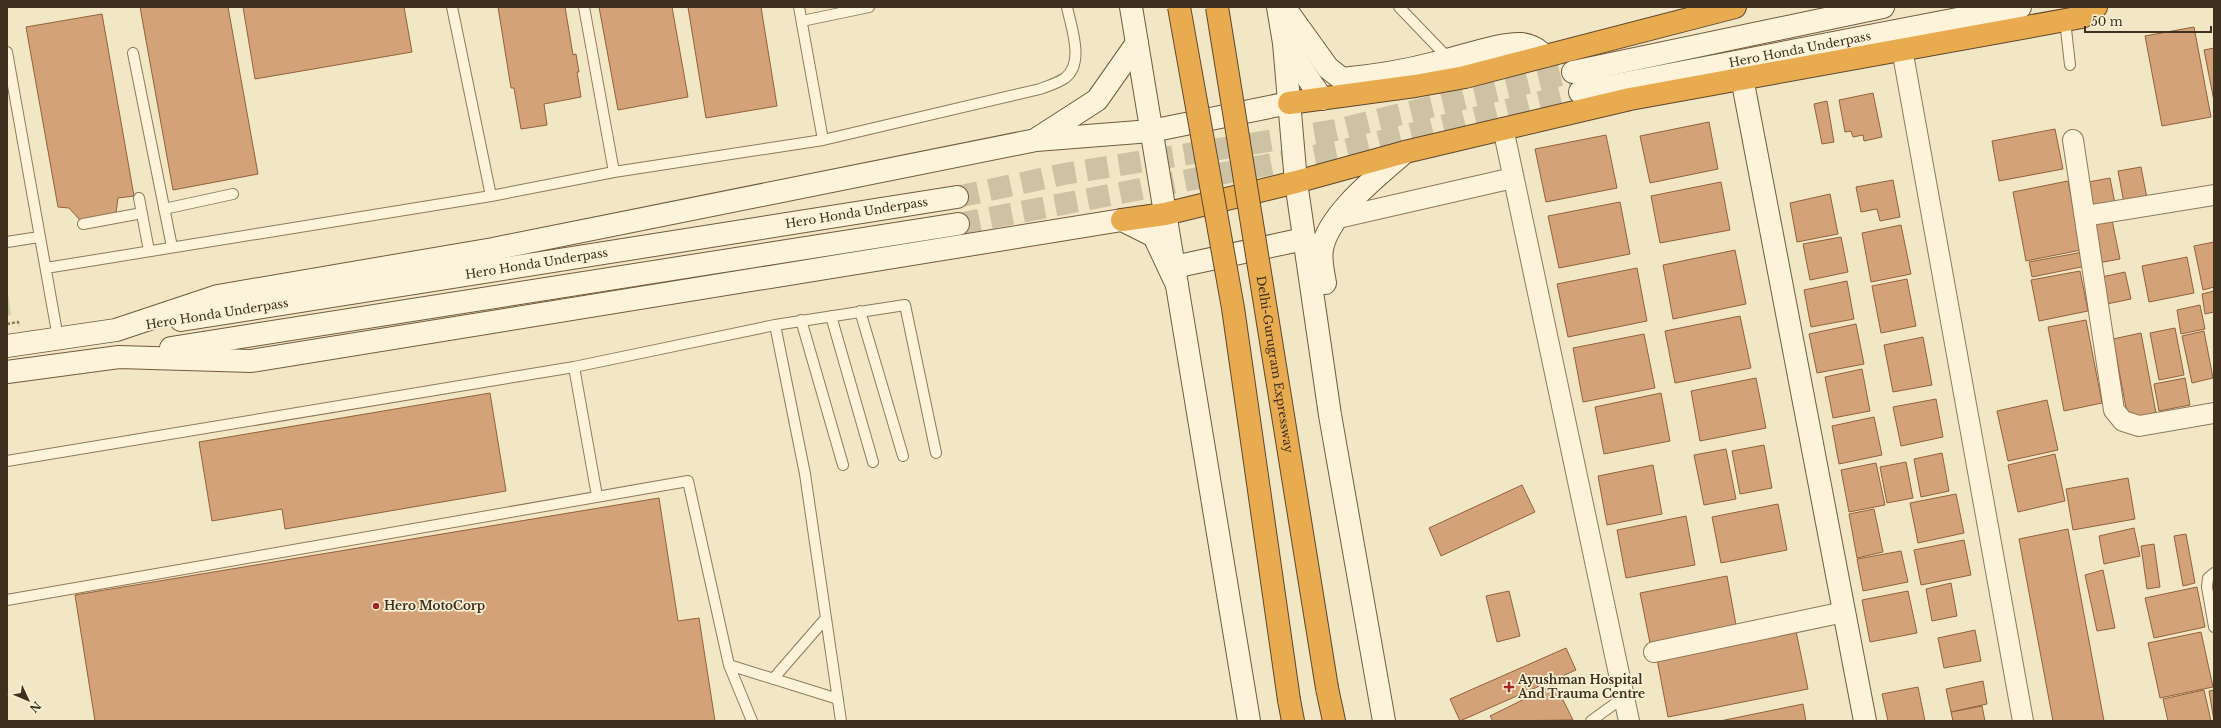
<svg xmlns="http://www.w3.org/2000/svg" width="2221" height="728" font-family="'Libre Baskerville',serif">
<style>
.green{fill:#c9d297}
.building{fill:#d4a278;stroke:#91613c}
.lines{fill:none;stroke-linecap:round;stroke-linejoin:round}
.secondary-tunnel{stroke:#cec2a4;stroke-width:22;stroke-dasharray:22 11;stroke-linecap:butt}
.lane-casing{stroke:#907859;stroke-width:12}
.street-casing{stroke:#907859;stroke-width:22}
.secondary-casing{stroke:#72593c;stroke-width:24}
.highway-casing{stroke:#5d462d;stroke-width:24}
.path{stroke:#907859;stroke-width:2.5;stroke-dasharray:3 2;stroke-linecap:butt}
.lane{stroke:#fcf3da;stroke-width:10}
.street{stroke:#fcf3da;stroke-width:20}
.secondary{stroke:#fcf3da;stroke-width:22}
.highway{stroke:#e8ab4f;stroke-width:22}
.highway-bridge-casing{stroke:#5d462d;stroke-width:24;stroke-linecap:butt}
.highway-bridge{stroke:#e8ab4f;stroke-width:22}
.poi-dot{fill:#a52723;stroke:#f9f0d6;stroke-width:1.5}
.labels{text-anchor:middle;stroke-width:3.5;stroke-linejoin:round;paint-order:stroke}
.street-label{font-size:12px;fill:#3e2f1e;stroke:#f9f0d6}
.poi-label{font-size:12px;font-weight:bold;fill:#3e2f1e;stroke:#f9f0d6;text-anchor:start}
</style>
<rect width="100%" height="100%" fill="#f2e7c5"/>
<!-- green -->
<path class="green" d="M7,285L11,315L7,316Z"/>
<!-- building -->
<path class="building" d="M140,7H228L258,174L173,190Z
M243,7H404L412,52L255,79Z
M498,7H565L573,55L576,54L579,72H577L581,97L544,104L547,125L521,129L514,88H511Z
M599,7H672L688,97L618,110Z
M688,7H761L777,106L706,118Z
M102,14L134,196L118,198L116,213L80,220L69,208L58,207L26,27Z
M2194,27L2211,117L2162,126L2145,36Z
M2214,48V101L2204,50Z
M1873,93L1882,137L1864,141L1863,135L1853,137L1851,131L1845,132L1839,100Z
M1827,101L1834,142L1822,144L1814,104Z
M1709,122L1718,169L1650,183L1640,136Z
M2055,129L2063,169L1999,181L1992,141Z
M1606,135L1617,188L1546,202L1535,149Z
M2141,167L2147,198L2124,203L2118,171Z
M2110,178L2116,209L2089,214L2083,183Z
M1893,180L1900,217L1880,221L1877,209L1861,212L1856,187Z
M2068,181L2081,250L2026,261L2013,192Z
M1721,182L1730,230L1660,243L1651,196Z
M1830,194L1838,234L1797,242L1790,203Z
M1620,202L1630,254L1559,268L1548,216Z
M2112,220L2120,259L2098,263L2091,224Z
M1901,225L1911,274L1871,282L1862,233Z
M1841,237L1848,272L1810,280L1803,244Z
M2214,242V287L2203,290L2194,246Z
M1735,250L1746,304L1673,319L1663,265Z
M2083,252L2086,266L2032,277L2029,262Z
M2187,257L2194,293L2149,302L2142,266Z
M1637,268L1647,321L1568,337L1557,284Z
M2080,271L2088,311L2039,321L2031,280Z
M2125,272L2131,299L2102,305L2097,278Z
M1907,279L1916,326L1881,333L1872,286Z
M1847,281L1854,319L1811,327L1804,290Z
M2214,291V312L2205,314L2202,294Z
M2200,305L2205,329L2181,334L2177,310Z
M1740,316L1751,368L1675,383L1665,331Z
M2086,320L2102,403L2064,411L2048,327Z
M1856,324L1864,364L1817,373L1809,334Z
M2175,328L2184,375L2159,380L2150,333Z
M2204,331L2213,378L2192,383L2182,336Z
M2141,333L2156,413L2128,418L2113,339Z
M1644,334L1655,388L1583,402L1573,348Z
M1923,337L1932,385L1893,392L1884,345Z
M1862,369L1870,411L1833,418L1825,377Z
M1756,378L1766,428L1700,441L1691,391Z
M2185,378L2190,405L2159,411L2154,384Z
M490,393L506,491L285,529L282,509L212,521L199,442Z
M1661,393L1670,441L1604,454L1595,407Z
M1936,399L1943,437L1901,446L1893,407Z
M2047,400L2058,450L2008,461L1997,411Z
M1874,417L1882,455L1839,464L1832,426Z
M1764,445L1772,488L1740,494L1732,451Z
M1726,449L1736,499L1704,505L1694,455Z
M1942,453L1949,491L1921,497L1914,459Z
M2055,454L2065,501L2018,512L2008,465Z
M1906,462L1913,498L1887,503L1880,467Z
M1876,463L1885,505L1849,512L1841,470Z
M1653,465L1662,514L1607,525L1598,476Z
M2128,478L2135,519L2073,530L2066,489Z
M1522,485L1535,512L1441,556L1429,528Z
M1956,494L1964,533L1918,543L1910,503Z
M659,498L678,621L699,618L715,721H95L75,595Z
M1778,504L1787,550L1721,563L1712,517Z
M1874,509L1883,552L1857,558L1849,514Z
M1686,516L1695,565L1626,578L1617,530Z
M2134,528L2140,556L2104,564L2099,536Z
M2068,529L2104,721H2053L2019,539Z
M2186,534L2195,583L2183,586L2174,536Z
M1964,540L1971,575L1921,585L1914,550Z
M2154,544L2160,587L2147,589L2141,546Z
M1901,551L1908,582L1863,591L1857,559Z
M2103,570L2115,628L2097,631L2085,575Z
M1727,576L1736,625L1650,643L1640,593Z
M1951,583L1957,616L1932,621L1926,589Z
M2197,587L2205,627L2154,638L2145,598Z
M1509,591L1520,636L1497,642L1486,596Z
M1908,591L1917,633L1870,642L1862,600Z
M1975,630L1981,661L1944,668L1938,638Z
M1796,631L1808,689L1668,717L1657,659Z
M2201,632L2213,687L2160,698L2148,643Z
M1566,648L1576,670L1460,721L1450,699Z
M1983,681L1987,704L1951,712L1946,689Z
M1555,684L1573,720L1493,721L1490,716Z
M1918,687L1925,721H1888L1882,694Z
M2204,690L2211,721H2168L2163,699Z
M2214,690V721L2209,691Z
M1803,704L1806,721H1720Z
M1982,706L1985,721H1953L1951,712Z"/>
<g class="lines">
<!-- secondary-tunnel -->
<path class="secondary-tunnel" d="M957,197L1064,174L1336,130L1573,72
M958,224L1345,150L1580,92"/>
<defs>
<path id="lane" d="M452,7L491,196
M584,7L614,172
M799,7L823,140
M1399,7L1450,60
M2065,20L2070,65
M802,21L869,7
M7,52L58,338
M133,53L172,247
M139,198L149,251
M164,209L233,194
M83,224L142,213
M7,242L39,237
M46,268L491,196L614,172L823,140L1040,89C1048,86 1058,83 1065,78C1085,63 1071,27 1067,7
M860,311L903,456
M831,316L873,462
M801,320L843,465
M574,367L775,325
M7,461L574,367L597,496
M2214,573L2208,578L2207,587L2214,627
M7,600L688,481L729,665L752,721
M729,665L838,699
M773,679L826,618
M841,721L805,474L775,325L905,305L936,453
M1591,721L1624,697"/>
<path id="street" d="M1902,49L2023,721
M1503,128L1629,721
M2073,140L2114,410L2123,421L2139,426L2214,413
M2085,216L2214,195
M1338,218L1513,178
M1654,652L1844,612"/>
<g id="secondary">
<path d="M1131,7L1249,721"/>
<path d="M1278,7L1284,43L1296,182L1330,415L1384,721"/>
<path d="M1284,7L1328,68L1342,79C1373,76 1405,71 1435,63C1459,58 1498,43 1521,44C1532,45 1538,50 1545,56"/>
<path d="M1285,44L1322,99"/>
<path d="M1573,72L1883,7"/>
<path d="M1742,78L1865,721"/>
<path id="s1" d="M1580,92L2020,7"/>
<path d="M1038,138L1097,100L1137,43"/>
<path d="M1174,267L1304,239"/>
<path d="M1325,283C1323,271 1320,260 1322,249C1328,214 1379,175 1405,152"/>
<path id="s2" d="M181,320L957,197"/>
<path d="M7,346L116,330L218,296L493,249L1036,140L1151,131L1289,103"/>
<path d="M171,348L958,224"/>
<path d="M7,372L119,357L251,361L1122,220L1154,236L1177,285"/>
</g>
<path id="highway" d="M1289,103L1415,86L1465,77L1735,7
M1122,220L1165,214L1296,182L1405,152L1630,99L2082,17L2096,7
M1327,688L1334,721
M1289,700L1293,721"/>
</defs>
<!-- lane casing -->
<use href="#lane" class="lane-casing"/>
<!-- street casing -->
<use href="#street" class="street-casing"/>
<!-- secondary casing -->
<use href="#secondary" class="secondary-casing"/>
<!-- highway casing -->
<use href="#highway" class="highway-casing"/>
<!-- path -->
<path class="path" d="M7,324L18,322L19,326"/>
<!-- lane -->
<use href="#lane" class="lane"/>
<!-- street -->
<use href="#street" class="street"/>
<!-- secondary -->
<use href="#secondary" class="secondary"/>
<!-- highway -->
<use href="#highway" class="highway"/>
<defs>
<g id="highway-bridge">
<path d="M1179,7L1233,308L1289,700"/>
<path id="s3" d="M1217,7L1327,688"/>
</g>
</defs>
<!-- highway-bridge casing -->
<use href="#highway-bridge" class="highway-bridge-casing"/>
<!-- highway-bridge -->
<use href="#highway-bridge" class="highway-bridge"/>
</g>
<!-- markers -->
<g class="poi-dot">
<circle cx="376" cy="606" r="4"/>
<path d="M1507 681h4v4h4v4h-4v4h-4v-4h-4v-4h4z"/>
</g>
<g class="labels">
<!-- street labels -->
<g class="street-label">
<text dy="4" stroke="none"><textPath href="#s1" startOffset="224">Hero Honda Underpass</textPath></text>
<text dy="4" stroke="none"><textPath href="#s2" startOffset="684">Hero Honda Underpass</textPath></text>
<text dy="4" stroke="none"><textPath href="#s2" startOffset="360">Hero Honda Underpass</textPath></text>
<text transform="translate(217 314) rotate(-9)" y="4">Hero Honda Underpass</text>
<text dy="4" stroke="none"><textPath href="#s3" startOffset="362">Delhi-Gurugram Expressway</textPath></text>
</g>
<!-- poi labels -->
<g class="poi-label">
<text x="384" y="610">Hero MotoCorp</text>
<text x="1518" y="684">Ayushman Hospital<tspan x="1518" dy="14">And Trauma Centre</tspan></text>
</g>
</g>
<!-- border -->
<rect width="2221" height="728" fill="none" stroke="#3e2f1e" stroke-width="16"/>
<!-- north arrow -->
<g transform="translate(28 700) rotate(134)" stroke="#f9f0d6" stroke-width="3" paint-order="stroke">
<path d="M0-3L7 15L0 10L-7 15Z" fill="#3e2f1e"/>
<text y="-6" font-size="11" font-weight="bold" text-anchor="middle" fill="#3e2f1e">N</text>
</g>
<!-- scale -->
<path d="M2085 26v6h126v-6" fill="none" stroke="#3e2f1e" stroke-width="2"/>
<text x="2091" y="26" font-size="12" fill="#3e2f1e" stroke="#f9f0d6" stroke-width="3" paint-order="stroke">50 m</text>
</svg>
